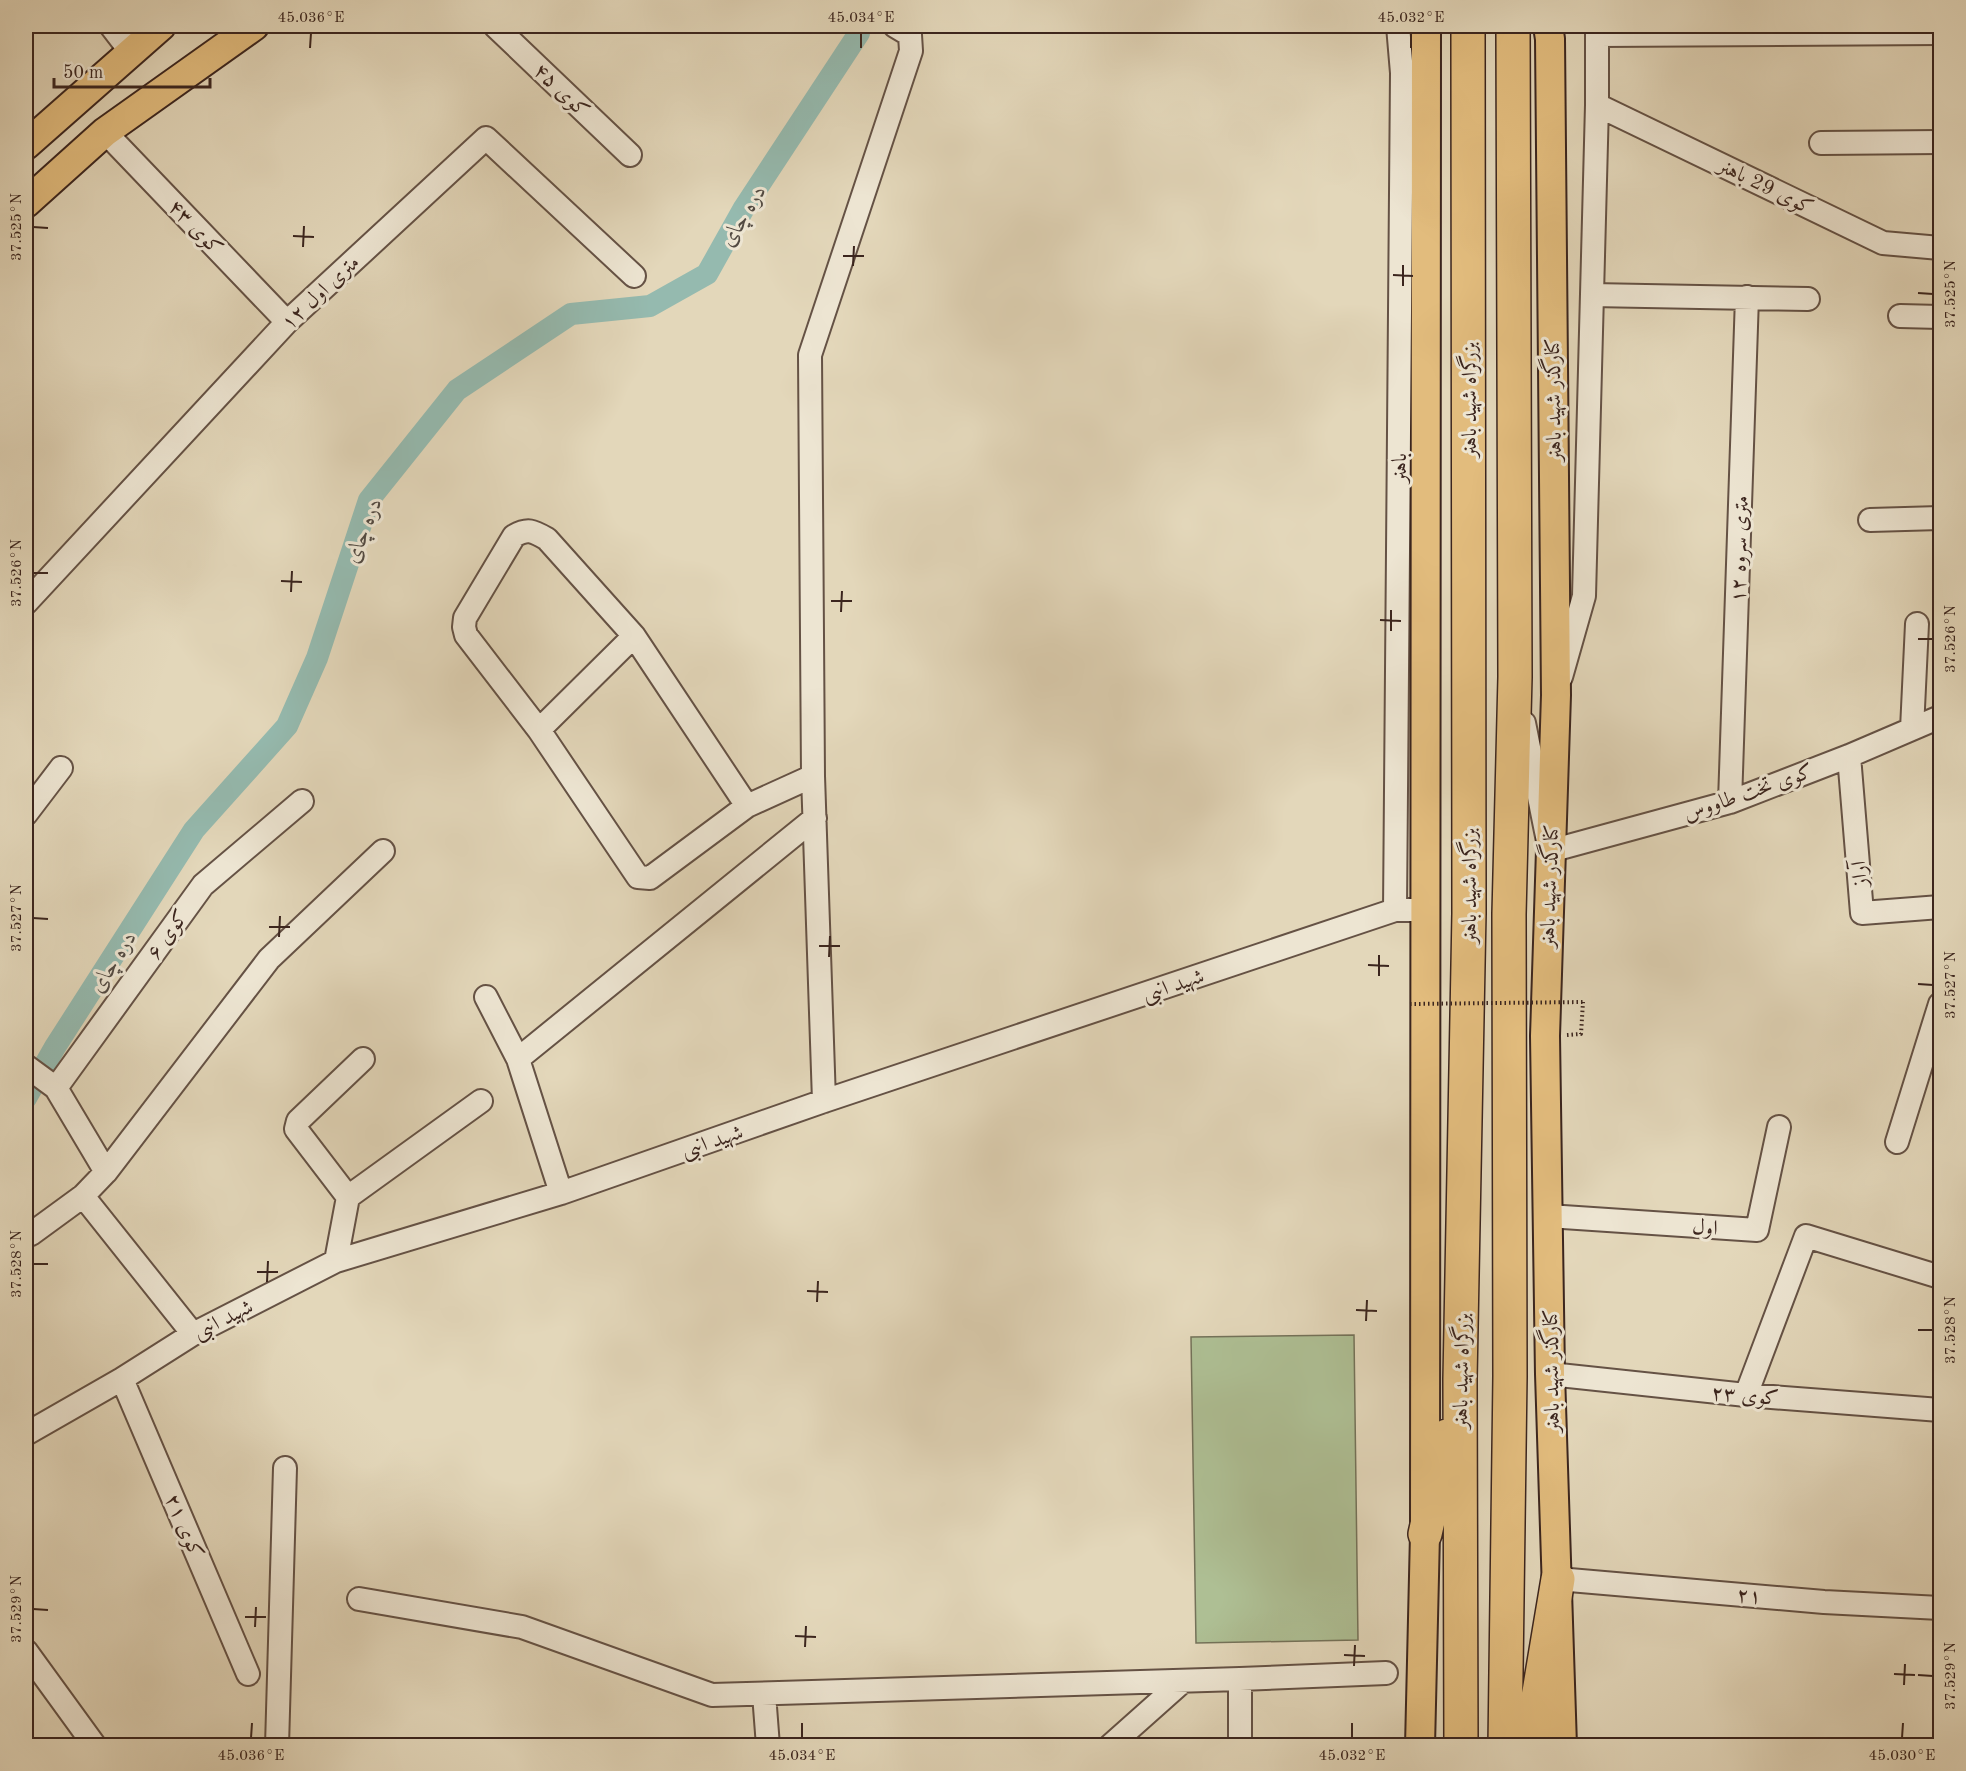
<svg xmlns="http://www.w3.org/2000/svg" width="1966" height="1771" font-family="'Old Standard TT',Amiri,serif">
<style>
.pitch{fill:#aebf94;stroke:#747259;stroke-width:1.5}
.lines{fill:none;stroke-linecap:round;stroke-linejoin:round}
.canal{stroke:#95baaf;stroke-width:22}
.minor-casing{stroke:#655245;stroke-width:26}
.major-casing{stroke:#3b251e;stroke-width:32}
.highway-casing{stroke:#3b251e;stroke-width:36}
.path{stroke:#3b251e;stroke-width:4;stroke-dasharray:1.5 3;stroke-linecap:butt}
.minor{stroke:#ede5d2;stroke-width:22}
.major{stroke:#e2bc7d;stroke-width:28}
.highway{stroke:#e2bc7d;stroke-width:33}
.path-bridge{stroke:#3b251e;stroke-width:4;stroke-dasharray:1.5 3;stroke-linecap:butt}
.ticks{fill:none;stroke:#3b251e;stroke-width:2}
.labels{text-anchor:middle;stroke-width:6;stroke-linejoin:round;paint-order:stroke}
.street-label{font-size:21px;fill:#3b251e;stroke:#ede5d2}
.water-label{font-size:22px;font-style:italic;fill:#524a42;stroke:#ede5d2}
.neatline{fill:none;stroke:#3b251e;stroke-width:2}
.ticks-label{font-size:15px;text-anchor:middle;fill:#3b251e}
</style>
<rect width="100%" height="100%" fill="#e3d7ba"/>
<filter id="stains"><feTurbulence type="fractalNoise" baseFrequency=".00333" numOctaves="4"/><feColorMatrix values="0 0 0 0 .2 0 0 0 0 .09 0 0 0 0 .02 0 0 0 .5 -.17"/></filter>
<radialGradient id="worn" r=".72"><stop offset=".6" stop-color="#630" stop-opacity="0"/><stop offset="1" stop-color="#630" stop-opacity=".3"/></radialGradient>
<!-- pitch -->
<path class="pitch" d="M1354,1335L1358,1640L1196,1643L1191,1337Z"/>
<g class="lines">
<!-- canal -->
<path class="canal" d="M26,1098L55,1047L194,830L287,726L317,658L369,500L457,390L571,314L650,306L707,274L744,208L859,33"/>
<defs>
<path id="minor" d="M111,26L131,52
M495,26L630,155
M1598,35L1940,33
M1597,105L1883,243L1940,248
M105,132L287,322
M1821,143L1940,142
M1592,295L1808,299
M1900,316L1940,317
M1870,520L1940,518
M26,603L287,322L486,138L634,276
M1561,677L1584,596L1597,105V26
M1524,723L1550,851L1730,802L1849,756L1940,717
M1912,729L1917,624
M539,730L634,636
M1849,756L1862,913L1940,907
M1730,802L1747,297
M747,806L634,636L547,539C533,531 528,528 514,536L465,618L464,627L466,635L539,730L638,877L650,878L747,806L813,776
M26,814L61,768
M1395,910L1402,73L1398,26
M486,997L518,1059L561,1193
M518,1059L815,818
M26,1066L56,1088L106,1172
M56,1088L203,885L302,801
M824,1101L813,776L810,355L911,51L910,35L895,26
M1897,1142L1940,1004
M83,1196L193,1334
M348,1197L296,1129L298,1121L363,1059
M1548,1216L1757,1230L1779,1127
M31,1234L83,1196L106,1172L269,959L383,851
M336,1261L348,1197L481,1101
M1550,1374L1746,1395L1940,1410
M122,1379L248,1674
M1746,1395L1806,1236L1940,1277
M26,1434L122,1379L193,1334L336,1261L561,1193L824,1101L1395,910H1425
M1558,1579L1824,1602L1940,1608
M359,1599L522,1627L712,1695L1240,1679L1386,1673
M26,1651L95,1746
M1240,1679V1746
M764,1694L768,1746
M277,1746L285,1468
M1110,1746L1183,1681"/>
<path id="major" d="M1548,26L1550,39L1556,695L1545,1036L1550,1374L1562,1746
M26,145L161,26
M26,203L105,132L254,26
M1420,1746L1425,1534L1426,26"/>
<path id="highway" d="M1425,1534L1447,1436
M1461,1746L1460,1379L1469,913L1468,26
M1505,1746L1510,1376L1509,914L1515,677L1513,26
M1530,1746L1558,1579"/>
</defs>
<!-- minor casing -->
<use href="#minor" class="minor-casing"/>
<!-- major casing -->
<use href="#major" class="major-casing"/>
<!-- highway casing -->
<use href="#highway" class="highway-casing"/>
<!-- path -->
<path class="path" d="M1567,1035L1581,1034L1583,1002"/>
<!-- minor -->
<use href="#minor" class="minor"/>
<!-- major -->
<use href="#major" class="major"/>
<!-- highway -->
<use href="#highway" class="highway"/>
<!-- path-bridge -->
<path class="path-bridge" d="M1410,1004L1583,1002"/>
</g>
<!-- ticks -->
<path class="ticks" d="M310,48L311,33M861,48V33M1411,48V33M33,227L48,228M293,236L314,237M303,247L304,226M843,256H864M853,266L854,246M1393,275L1413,276M1403,286V265M1918,293L1933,294M33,573H48M281,581L302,582M291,592L292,571M831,601H852M841,612L842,591M1380,620L1401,621M1391,631V610M1918,639H1933M33,918L48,919M269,927H290M279,937L280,916M819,946H840M829,957L830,936M1368,965L1389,966M1379,976V955M1918,984L1933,985M33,1264H48M257,1272H278M267,1282L268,1261M807,1291L828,1292M817,1302L818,1281M1356,1310L1377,1311M1366,1321L1367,1300M1918,1330H1933M33,1609L48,1610M245,1617H266M255,1627L256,1607M795,1636L816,1637M805,1647L806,1626M1344,1655L1365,1656M1354,1666L1355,1645M1894,1674L1915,1675M1918,1675L1933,1676M1904,1685L1905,1664M251,1738L252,1723M802,1738V1723M1352,1738V1723M1902,1738L1903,1723"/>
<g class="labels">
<!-- street labels -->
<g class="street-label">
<text transform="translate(562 90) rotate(44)" y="7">کوی ۴۵</text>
<text transform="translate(1766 186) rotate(26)" y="7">کوی 29 باهنر</text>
<text transform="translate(196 227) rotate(46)" y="7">کوی ۴۳</text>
<text transform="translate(320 292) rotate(-43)" y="7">۱۲ متری اول</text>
<text transform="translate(1469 400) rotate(-90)" y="7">بزرگراه شهید باهنر</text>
<text transform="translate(1553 400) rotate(-91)" y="7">کنارگذر شهید باهنر</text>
<text transform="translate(1399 468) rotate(-90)" y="7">باهنر</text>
<text transform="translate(1739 549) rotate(-88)" y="7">۱۲ متری سروه</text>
<text transform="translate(1748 792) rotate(-19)" y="7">کوی تخت طاووس</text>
<text transform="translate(1859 874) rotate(-95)" y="7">آراز</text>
<text transform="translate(1469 886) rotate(-90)" y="7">بزرگراه شهید باهنر</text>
<text transform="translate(1549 886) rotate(-88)" y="7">کنارگذر شهید باهنر</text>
<text transform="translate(167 934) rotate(-54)" y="7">کوی ۶</text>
<text transform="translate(1173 985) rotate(-19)" y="7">شهید انبی</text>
<text transform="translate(712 1141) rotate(-19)" y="7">شهید انبی</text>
<text transform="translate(1705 1227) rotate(4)" y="7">اول</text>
<text transform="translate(223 1319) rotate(-27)" y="7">شهید انبی</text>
<text transform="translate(1461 1371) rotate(-89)" y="7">بزرگراه شهید باهنر</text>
<text transform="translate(1551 1371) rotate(-91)" y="7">کنارگذر شهید باهنر</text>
<text transform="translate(1745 1395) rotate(5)" y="7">کوی ۲۳</text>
<text transform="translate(185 1526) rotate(67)" y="7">کوی ۲۱</text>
<text transform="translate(1749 1595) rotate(5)" y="7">۲۱</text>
</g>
<!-- water labels -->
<g class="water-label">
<text transform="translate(742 215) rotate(-59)" y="8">دره چای</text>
<text transform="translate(362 530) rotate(-69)" y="8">دره چای</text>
<text transform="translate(112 961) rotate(-58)" y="8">دره چای</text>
</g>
</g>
<!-- margin -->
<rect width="1966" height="1771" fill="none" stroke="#e3d7ba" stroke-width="66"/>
<!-- scale -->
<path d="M54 78v9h156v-9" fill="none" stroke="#3b251e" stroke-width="3"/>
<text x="63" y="78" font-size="18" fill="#3b251e" stroke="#ede5d2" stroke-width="4.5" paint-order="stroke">50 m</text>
<rect x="33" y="33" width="1900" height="1705" class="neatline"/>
<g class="ticks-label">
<text x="311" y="22">45.036°E</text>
<text x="861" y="22">45.034°E</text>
<text x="1411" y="22">45.032°E</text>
<text transform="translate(16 227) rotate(-90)" y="5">37.525°N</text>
<text transform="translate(1950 294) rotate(-90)" y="5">37.525°N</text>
<text transform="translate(16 573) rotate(-90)" y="5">37.526°N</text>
<text transform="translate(1950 639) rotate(-90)" y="5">37.526°N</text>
<text transform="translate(16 918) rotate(-90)" y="5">37.527°N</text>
<text transform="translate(1950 985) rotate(-90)" y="5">37.527°N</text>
<text transform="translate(16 1264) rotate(-90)" y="5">37.528°N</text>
<text transform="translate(1950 1330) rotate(-90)" y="5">37.528°N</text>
<text transform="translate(16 1609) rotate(-90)" y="5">37.529°N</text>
<text transform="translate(1950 1676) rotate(-90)" y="5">37.529°N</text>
<text x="251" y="1760">45.036°E</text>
<text x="802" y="1760">45.034°E</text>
<text x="1352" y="1760">45.032°E</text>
<text x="1902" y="1760">45.030°E</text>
</g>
<rect width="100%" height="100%" filter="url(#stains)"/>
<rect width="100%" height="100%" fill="url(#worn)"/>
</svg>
